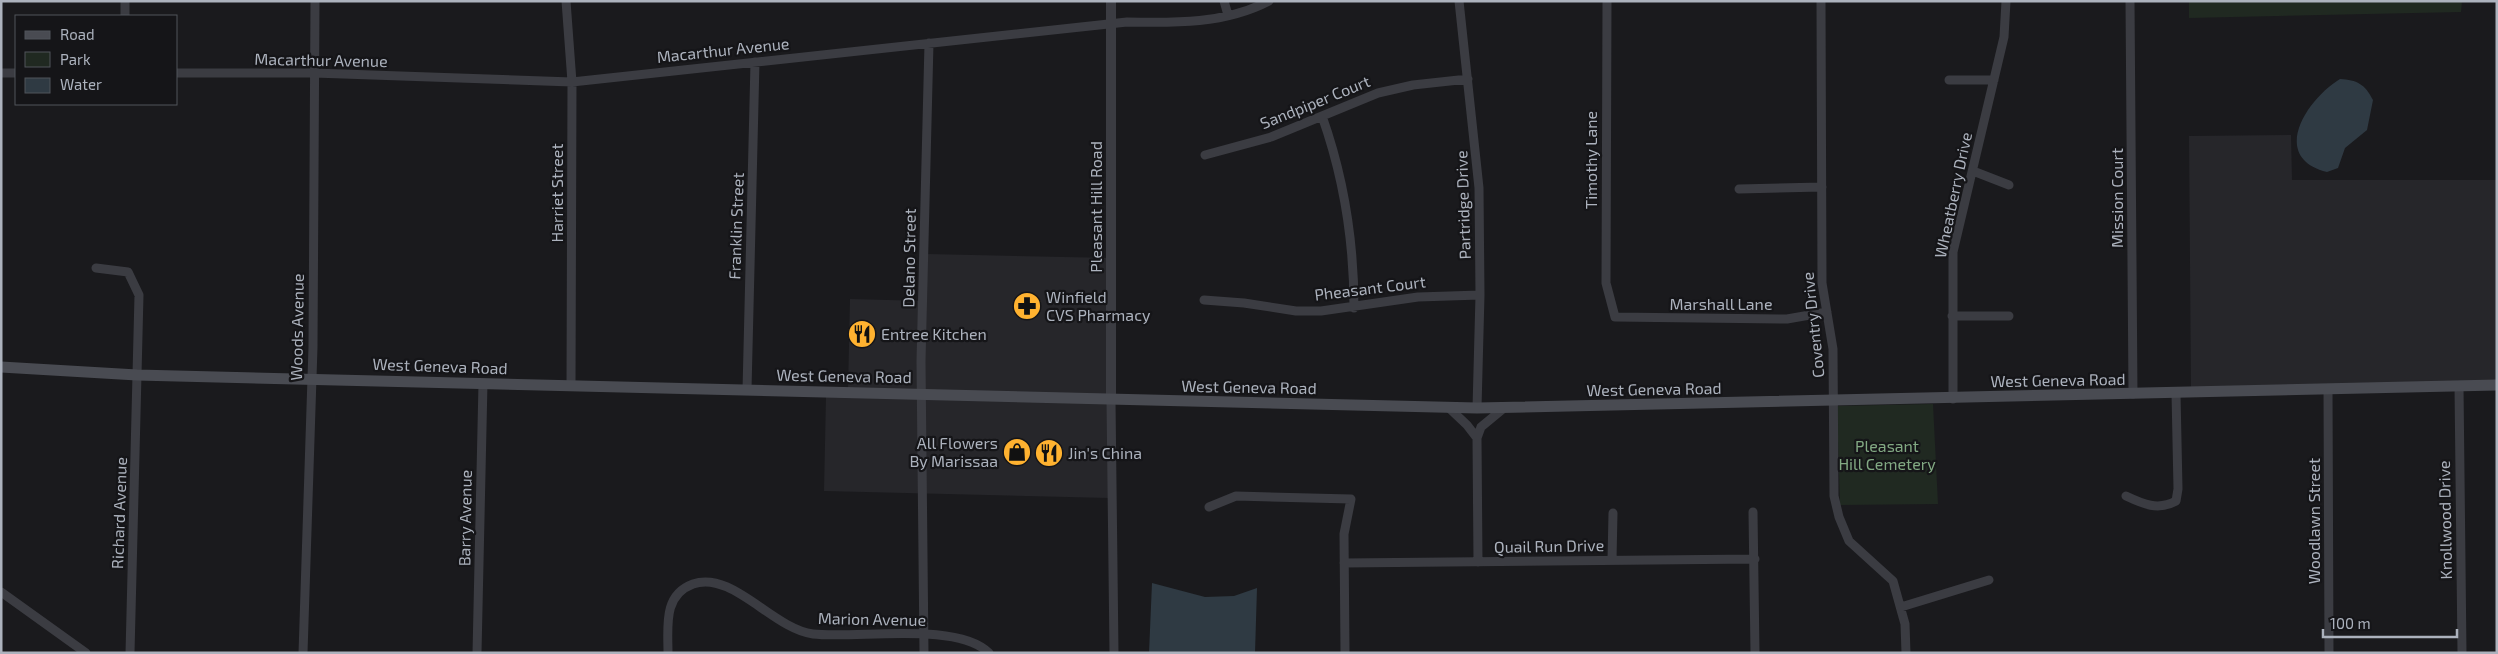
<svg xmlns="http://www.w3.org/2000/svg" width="2498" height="654" font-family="'Exo 2',sans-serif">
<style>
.built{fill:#26262a}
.green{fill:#202921}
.water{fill:#2f3a43}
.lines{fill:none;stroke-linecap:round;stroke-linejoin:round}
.minor{stroke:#3b3c42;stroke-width:9}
.tertiary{stroke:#3b3c42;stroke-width:10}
.secondary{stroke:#494b52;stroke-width:11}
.labels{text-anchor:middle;stroke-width:4.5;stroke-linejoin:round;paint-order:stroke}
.street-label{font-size:16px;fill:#acb2bd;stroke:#151518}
.poi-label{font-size:16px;fill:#acb2bd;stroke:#151518;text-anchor:start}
.park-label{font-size:16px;fill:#82a983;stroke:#151518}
</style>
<rect width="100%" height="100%" fill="#1a1a1d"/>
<!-- built -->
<path class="built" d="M2291,135L2292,180H2497V384L2191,391L2189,136Z
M927,254L1112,258L1108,396L848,390L850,299L926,301Z
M826,396L1111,402L1109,498L824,491Z"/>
<!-- green -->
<path class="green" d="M2189,1H2462L2461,12L2189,18Z
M1933,404L1938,504L1840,505L1837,406Z"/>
<!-- water -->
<path class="water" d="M2340,79C2357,80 2365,84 2373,100L2367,130L2345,148L2338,168L2327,172C2268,157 2308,98 2340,79Z
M1152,583L1205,597L1234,596L1257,588L1255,653H1149Z"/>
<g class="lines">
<!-- minor -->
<path class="minor" d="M125,1V16
M566,1L572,82L571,386
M1224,1L1228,15
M1459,1L1479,188L1480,295L1477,408
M1607,1L1606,283L1615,317L1787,319L1827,312
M1821,1L1822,283L1833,349L1834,496L1839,517L1849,541L1893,581L1905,624L1906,653
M2130,1L2133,394
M1,73H16
M176,73H314L572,82L1127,22C1175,23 1225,24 1269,1
M1949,80H1994
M1322,116C1344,178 1354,242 1354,308
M1205,155L1271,137L1378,93L1413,85L1468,79
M1973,171L2009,185
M1739,189L1822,187
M96,268L128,272L139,295L130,653
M1204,300L1244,303L1296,311H1321L1418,297L1480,295
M1952,316H2009
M2459,386L2462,653
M2328,389L2329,653
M747,390L755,62
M1953,399V252L2004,37L2006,1
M1111,400L1114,653
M1448,407L1467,425L1477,438
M2126,496C2143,504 2158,511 2176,501L2178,489L2176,393
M1209,507L1236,496L1351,499L1344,534L1345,653
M1753,512L1755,653
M1612,560L1613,513
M1478,562L1477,438L1481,427L1504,408
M1344,563L1755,559
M1,592L86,653
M1901,607L1989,580
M303,653L313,347L315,1
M477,653L483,383
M668,653C668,626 663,595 693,584C732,570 773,629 813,634C857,639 957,621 989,653
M924,653L921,361L929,43"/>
<!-- tertiary -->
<path class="tertiary" d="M1111,1V400"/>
<!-- secondary -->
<path class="secondary" d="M1,367L137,375L1477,408L2497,385"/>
</g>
<!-- icons -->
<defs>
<symbol id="pharmacy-disc" viewBox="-11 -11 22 22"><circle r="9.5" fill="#ffb230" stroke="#151518"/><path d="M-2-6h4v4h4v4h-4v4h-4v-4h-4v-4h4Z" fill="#111"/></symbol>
<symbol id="restaurant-disc" viewBox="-11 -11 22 22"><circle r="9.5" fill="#ffb230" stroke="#151518"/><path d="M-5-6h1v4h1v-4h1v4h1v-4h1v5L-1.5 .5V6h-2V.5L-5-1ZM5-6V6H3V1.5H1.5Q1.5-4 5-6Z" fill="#111"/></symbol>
<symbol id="shop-disc" viewBox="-11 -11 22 22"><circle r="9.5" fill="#ffb230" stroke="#151518"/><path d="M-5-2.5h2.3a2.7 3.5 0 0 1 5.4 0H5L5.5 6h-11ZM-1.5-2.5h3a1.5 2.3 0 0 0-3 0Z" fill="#111"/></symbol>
</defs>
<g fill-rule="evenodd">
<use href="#pharmacy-disc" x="1011" y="290" width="32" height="32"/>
<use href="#restaurant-disc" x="846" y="318" width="32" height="32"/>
<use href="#shop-disc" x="1001" y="436" width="32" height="32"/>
<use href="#restaurant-disc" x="1033" y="437" width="32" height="32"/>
</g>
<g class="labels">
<!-- street labels -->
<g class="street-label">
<text transform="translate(723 50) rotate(-6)" y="6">Macarthur Avenue</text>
<text transform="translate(321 60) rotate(1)" y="6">Macarthur Avenue</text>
<text transform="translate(1315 102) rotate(-22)" y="6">Sandpiper Court</text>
<text transform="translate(1591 160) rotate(-90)" y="6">Timothy Lane</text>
<text transform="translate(557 193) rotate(-90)" y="6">Harriet Street</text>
<text transform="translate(1953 195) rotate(-78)" y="6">Wheatberry Drive</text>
<text transform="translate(2117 198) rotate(-90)" y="6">Mission Court</text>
<text transform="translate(1463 205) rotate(-92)" y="6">Partridge Drive</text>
<text transform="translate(1096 207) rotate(-90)" y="6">Pleasant Hill Road</text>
<text transform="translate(736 226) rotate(-88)" y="6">Franklin Street</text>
<text transform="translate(909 258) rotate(-89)" y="6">Delano Street</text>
<text transform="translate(1370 288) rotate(-7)" y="6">Pheasant Court</text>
<text x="1721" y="310">Marshall Lane</text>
<text transform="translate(1813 325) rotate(-96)" y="6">Coventry Drive</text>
<text transform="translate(297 327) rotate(-89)" y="6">Woods Avenue</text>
<text transform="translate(440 366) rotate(2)" y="6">West Geneva Road</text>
<text transform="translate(844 376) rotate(1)" y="6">West Geneva Road</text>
<text transform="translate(2058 380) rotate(-1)" y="6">West Geneva Road</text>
<text transform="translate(1249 387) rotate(1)" y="6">West Geneva Road</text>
<text transform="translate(1654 389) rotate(-1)" y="6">West Geneva Road</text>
<text transform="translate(119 513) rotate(-88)" y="6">Richard Avenue</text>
<text transform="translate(465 518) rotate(-89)" y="6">Barry Avenue</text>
<text transform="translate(2445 520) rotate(-91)" y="6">Knollwood Drive</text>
<text transform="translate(2314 521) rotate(-90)" y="6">Woodlawn Street</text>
<text transform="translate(1549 546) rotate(-1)" y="6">Quail Run Drive</text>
<text transform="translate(872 619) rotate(1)" y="6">Marion Avenue</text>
</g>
<!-- poi labels -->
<g class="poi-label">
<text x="1046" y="303">Winfield<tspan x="1046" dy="18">CVS Pharmacy</tspan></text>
<text x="881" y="340">Entree Kitchen</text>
<text x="998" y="449" text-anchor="end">All Flowers<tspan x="998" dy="18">By Marissaa</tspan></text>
<text x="1068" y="459">Jin's China</text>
</g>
<!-- park labels -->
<g class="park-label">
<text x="1887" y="452">Pleasant<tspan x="1887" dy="18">Hill Cemetery</tspan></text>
</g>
</g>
<!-- border -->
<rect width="2498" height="654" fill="none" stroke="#acb2bd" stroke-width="5"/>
<!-- legend -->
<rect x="15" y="15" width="162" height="90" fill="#151518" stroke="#51545a"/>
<rect x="25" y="31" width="25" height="8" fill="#494b52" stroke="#51545a"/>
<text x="60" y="40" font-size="15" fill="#acb2bd">Road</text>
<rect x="25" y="52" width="25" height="15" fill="#202921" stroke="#51545a"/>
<text x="60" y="65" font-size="15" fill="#acb2bd">Park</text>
<rect x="25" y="78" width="25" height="15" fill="#2f3a43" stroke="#51545a"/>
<text x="60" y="90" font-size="15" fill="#acb2bd">Water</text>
<!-- scale -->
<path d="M2323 629v8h134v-8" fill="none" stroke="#acb2bd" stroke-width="2.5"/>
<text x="2330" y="629" font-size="15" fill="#acb2bd" stroke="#151518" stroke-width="4" paint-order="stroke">100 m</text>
</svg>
